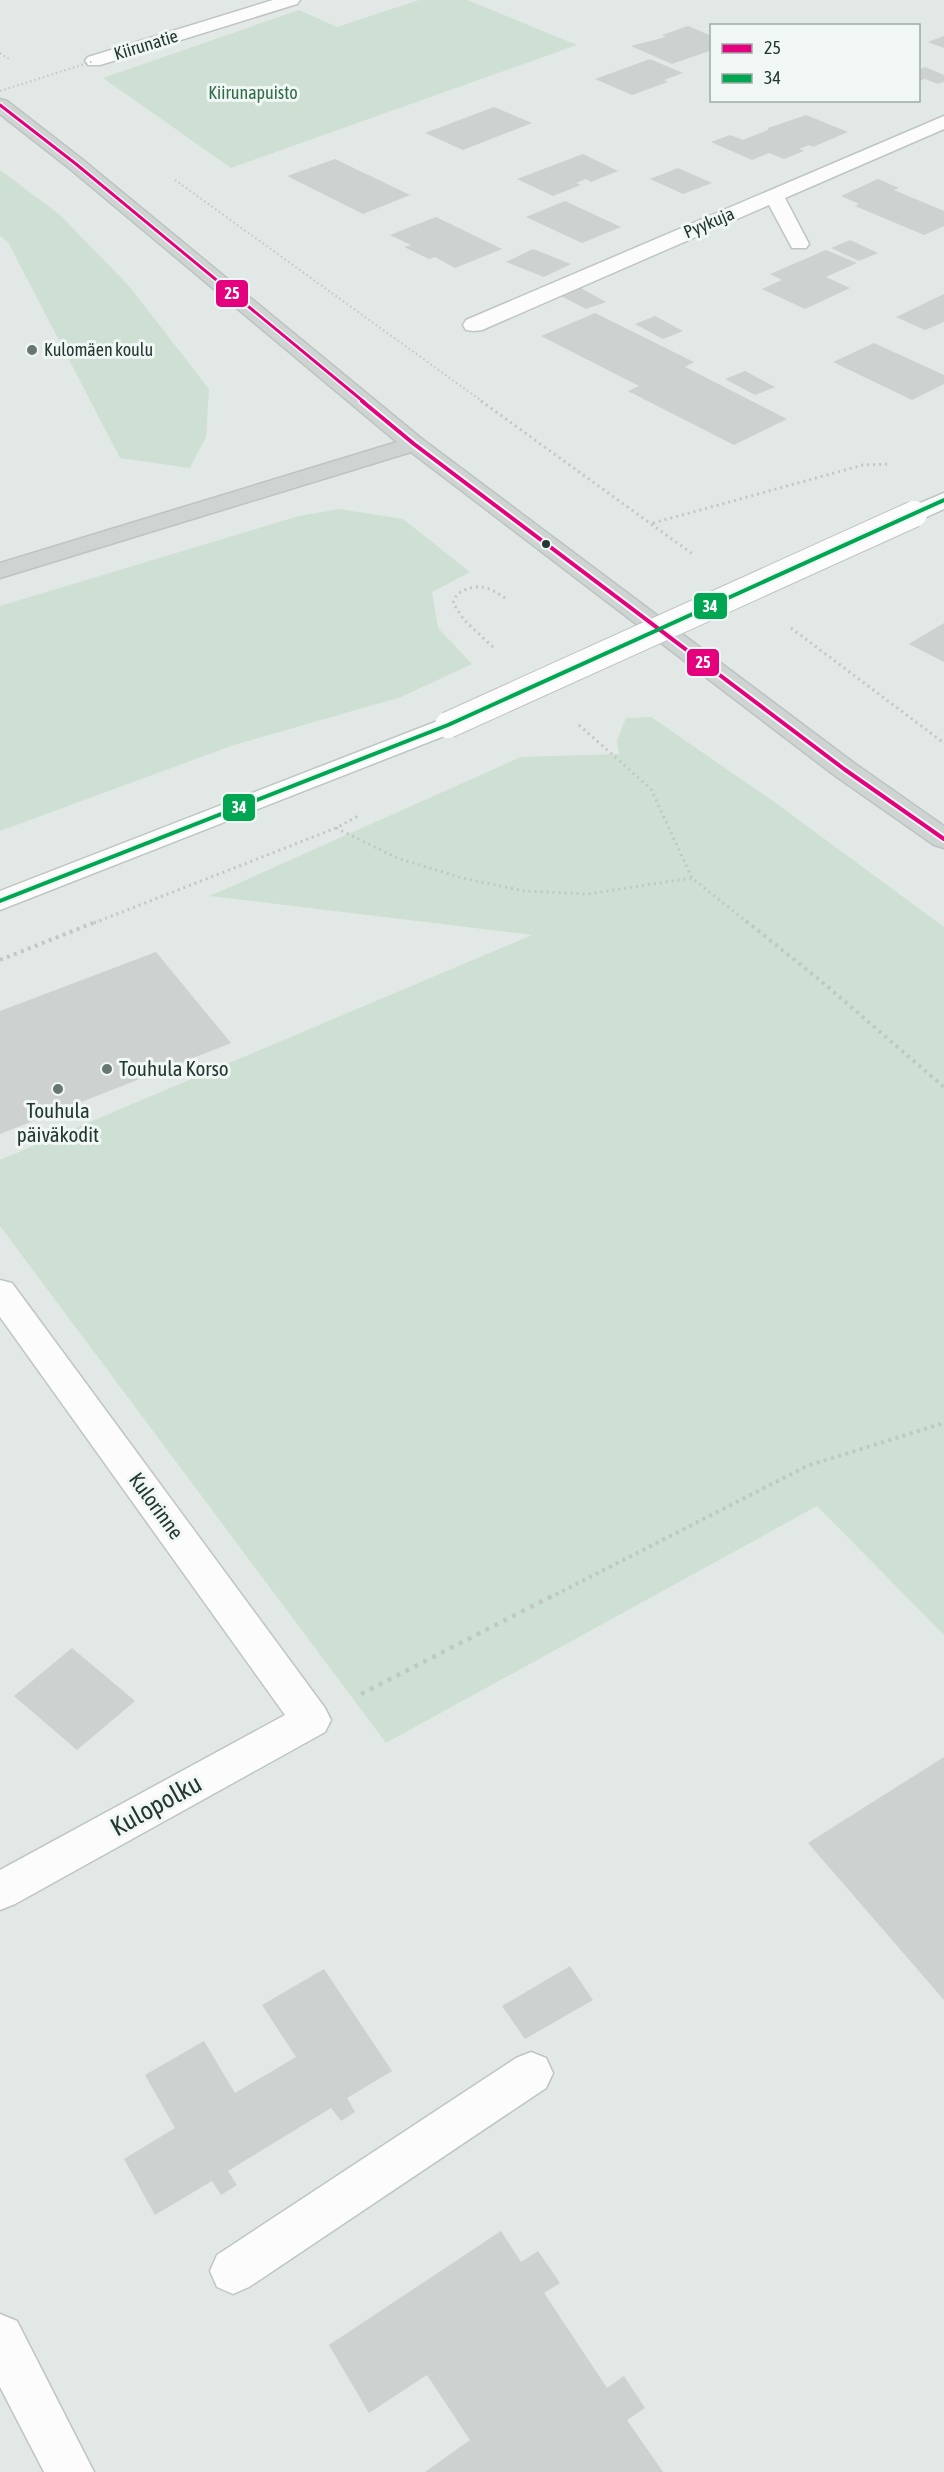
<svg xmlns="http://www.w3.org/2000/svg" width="944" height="2472" font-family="'Asap Condensed',sans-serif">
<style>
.green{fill:#cde0d3}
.building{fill:#cdd1d0}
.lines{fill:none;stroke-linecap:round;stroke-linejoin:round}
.minor-casing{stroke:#bfc5c2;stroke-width:3}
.major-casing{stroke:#bcc4c1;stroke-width:3}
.path-far3{stroke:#c0c8c5;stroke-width:2;stroke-dasharray:1.5 3;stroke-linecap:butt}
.path-far2{stroke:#c0c8c5;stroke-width:3;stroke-dasharray:2 4;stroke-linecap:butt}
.path-far1{stroke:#c0c8c5;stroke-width:4;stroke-dasharray:3 4.5;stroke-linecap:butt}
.path{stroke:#c0c8c5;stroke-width:4.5;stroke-dasharray:4 6;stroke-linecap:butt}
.minor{fill:#fbfcfb;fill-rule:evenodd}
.major{fill:#ced4d2;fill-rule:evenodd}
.minor-bridge-casing{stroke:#bfc5c2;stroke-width:28;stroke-linecap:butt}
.path-bridge{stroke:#c0c8c5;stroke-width:2;stroke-dasharray:1.5 3;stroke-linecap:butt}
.minor-bridge{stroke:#fbfcfb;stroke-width:26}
.bus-1-far1-casing{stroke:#f0f7f4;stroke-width:6}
.bus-1-casing{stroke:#f0f7f4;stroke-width:8}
.bus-2-casing{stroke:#f0f7f4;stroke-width:8}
.bus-1-far1{stroke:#e5007d;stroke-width:3}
.bus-1{stroke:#e5007d;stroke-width:4}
.bus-2{stroke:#00a651;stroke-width:4}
.poi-dot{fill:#667671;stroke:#f0f7f4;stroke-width:2}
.bus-dot{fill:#233833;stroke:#f0f7f4;stroke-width:2}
.labels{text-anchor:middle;stroke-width:6;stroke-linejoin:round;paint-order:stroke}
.far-street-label{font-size:18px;fill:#233833;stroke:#f0f7f4}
.far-park-label{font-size:18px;fill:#316b48;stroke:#f0f7f4}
.far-poi-label{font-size:18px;fill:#233833;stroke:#f0f7f4;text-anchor:start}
.poi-label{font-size:21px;fill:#233833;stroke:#f0f7f4;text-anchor:start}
.street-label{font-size:21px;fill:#233833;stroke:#f0f7f4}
.near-street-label{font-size:26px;fill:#233833;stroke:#f0f7f4}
.line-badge{stroke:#f0f7f4;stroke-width:2}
.badge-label{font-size:16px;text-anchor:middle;font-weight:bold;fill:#fff}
</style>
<rect width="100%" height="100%" fill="#e2e8e5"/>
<!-- green -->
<path class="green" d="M419,0H467L577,45L231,168L103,78L299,10L337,27Z
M0,170L60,215L129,286L209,389L206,437L190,468L120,458L8,242L0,236Z
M339,509L403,519L470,572L432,592L438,628L472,664L401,697L231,746L0,831V606L299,516Z
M651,717L773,801L944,927V1635L817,1506L386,1743L0,1226V1160L532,935L210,896L521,757L619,754L617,740L626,718Z"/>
<!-- building -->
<path class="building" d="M688,26L712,36V50L672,64L631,46L666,37L662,35Z
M944,36V48L928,42Z
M650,59L683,73L664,80L668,82L632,95L595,79Z
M925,67L944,75V82L938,84L925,79L918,81V70Z
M494,107L532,123L463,150L425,133Z
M806,115L848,132L813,147L809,145L799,149L804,151L784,159L769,153L752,160L711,142L730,135L743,140L768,130V128Z
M583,154L618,171L591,182L586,179L576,183L581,185L553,196L517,179Z
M335,159L410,195L363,214L287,176Z
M678,168L712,183L683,194L650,179Z
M878,179L899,188L894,190L944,211V226L924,235L855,206L859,204L841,196Z
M565,201L621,227L582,243L526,217Z
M436,217L502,249L455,268L435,257L429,259L404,247L411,245L390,235Z
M850,240L878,253L859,261L831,248Z
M533,249L571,264L544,277L506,262Z
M826,250L857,263L826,277L850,288L805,309L762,289L782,280L770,274Z
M579,287L606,302L586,309L559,295Z
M944,294V322L925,330L896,317Z
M595,313L694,362L685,367L787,419L734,445L628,391L639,386L541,336Z
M655,316L683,331L663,339L635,324Z
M874,343L944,375V384L912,400L833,362Z
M745,371L775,387L755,395L725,379Z
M944,623V662L909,644Z
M156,952L231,1043L0,1134V1011Z
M72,1648L135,1701L77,1750L14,1696Z
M944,1757V2000L808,1843Z
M570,1966L593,2000L525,2039L502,2006Z
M324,1969L392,2071L347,2098L355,2112L341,2121L331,2108L228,2171L237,2185L221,2195L212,2181L155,2215L124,2159L175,2128L145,2075L204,2041L235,2093L296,2057L262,2005Z
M501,2231L521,2262L538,2251L560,2283L544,2293L607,2388L624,2376L645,2408L627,2420L663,2472H425L470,2440L427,2375L369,2413L329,2345Z"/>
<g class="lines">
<defs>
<path id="minor" d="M273,0H300L297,4L100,65H88L85,61L88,57Z
M944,116V129L785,198L809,244L806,248H792L769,205L482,330L474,331L466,330L463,325L466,320Z
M944,493V509L922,519L914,521L906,519L902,514L906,509Z
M448,717L457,719L461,725L457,731L0,910V891Z
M0,1280L12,1283L325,1708L331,1720L325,1732L15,1904L0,1910V1870L285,1715L0,1317Z
M531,2052L546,2058L553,2073L546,2088L249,2287L233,2294L217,2287L210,2271L217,2255L516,2058Z
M0,2314L17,2321L94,2472H44L0,2387Z"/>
<path id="major" d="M0,99L7,101L83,160L422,439L854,763L944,826V848L934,845L834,775L411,452L0,578V563L397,442L69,168L0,114Z"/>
</defs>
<!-- minor casing -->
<use href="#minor" class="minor-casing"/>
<!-- major casing -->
<use href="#major" class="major-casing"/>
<!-- path-far3 -->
<path class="path-far3" d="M0,53L9,59
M175,180L483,402"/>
<!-- path-far2 -->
<path class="path-far2" d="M481,401L694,555
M653,523L863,465L890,464
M791,628L944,743
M493,647L464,620L453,603L457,594C476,583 487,585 505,598
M579,725L651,789L692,878
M336,828L397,858L462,878L524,891L588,894L692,878L748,923
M94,923L336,828L358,816"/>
<!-- path-far1 -->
<path class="path-far1" d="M746,921L821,981L944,1087
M0,960L98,921
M549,1598L807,1466L944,1423"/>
<!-- path -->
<path class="path" d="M361,1694L552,1596"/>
<!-- minor -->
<use href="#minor" class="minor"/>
<!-- major -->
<use href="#major" class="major"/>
<defs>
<path id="minor-bridge" d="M448,725L914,514"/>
</defs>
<!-- minor-bridge casing -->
<use href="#minor-bridge" class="minor-bridge-casing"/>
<!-- path-bridge -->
<path class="path-bridge" d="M0,91L94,61"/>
<!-- minor-bridge -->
<use href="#minor-bridge" class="minor-bridge"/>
<defs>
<path id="bus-1-far1" d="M0,105L76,164L364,402"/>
<path id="bus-1" d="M362,401L414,444L844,769L944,839"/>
<path id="bus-2" d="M0,901L448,725L944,500"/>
</defs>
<!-- bus-1-far1 casing -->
<use href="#bus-1-far1" class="bus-1-far1-casing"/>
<!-- bus-1 casing -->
<use href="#bus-1" class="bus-1-casing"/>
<!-- bus-2 casing -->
<use href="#bus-2" class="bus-2-casing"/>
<!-- bus-1-far1 -->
<use href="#bus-1-far1" class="bus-1-far1"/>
<!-- bus-1 -->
<use href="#bus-1" class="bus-1"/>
<!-- bus-2 -->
<use href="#bus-2" class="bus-2"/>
</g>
<!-- markers -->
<g class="poi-dot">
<circle cx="32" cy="350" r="6"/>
<circle cx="107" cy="1069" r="6"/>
<circle cx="58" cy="1089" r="6"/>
</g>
<circle class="bus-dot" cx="546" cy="544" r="5"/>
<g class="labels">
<!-- far-street labels -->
<g class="far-street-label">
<text transform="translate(146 45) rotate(-17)" y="6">Kiirunatie</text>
<text transform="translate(709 223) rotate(-23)" y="6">Pyykuja</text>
</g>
<!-- far-park labels -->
<g class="far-park-label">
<text x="253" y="99">Kiirunapuisto</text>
</g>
<!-- far-poi labels -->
<g class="far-poi-label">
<text x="44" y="356">Kulomäen koulu</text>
</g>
<!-- poi labels -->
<g class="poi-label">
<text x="119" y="1076">Touhula Korso</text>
<text x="58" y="1118" text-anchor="middle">Touhula<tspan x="58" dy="24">päiväkodit</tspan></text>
</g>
<!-- street labels -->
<g class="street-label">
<text transform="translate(156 1506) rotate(54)" y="7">Kulorinne</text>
</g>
<!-- near-street labels -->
<g class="near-street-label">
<text transform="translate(156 1805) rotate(-29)" y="9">Kulopolku</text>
</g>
</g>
<g class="line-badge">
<rect x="215" y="279" width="34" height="29" rx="6" fill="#e5007d"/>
<rect x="693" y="592" width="35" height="28" rx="6" fill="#00a651"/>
<rect x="686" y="648" width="34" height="29" rx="6" fill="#e5007d"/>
<rect x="222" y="793" width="34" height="29" rx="6" fill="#00a651"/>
</g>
<g class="badge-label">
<text x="232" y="299">25</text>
<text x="710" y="612">34</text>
<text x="703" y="668">25</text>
<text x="239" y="813">34</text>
</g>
<!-- legend -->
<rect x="710" y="24" width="210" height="78" fill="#f0f7f4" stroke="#9eaba7" stroke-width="1.5"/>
<rect x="722" y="44" width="30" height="9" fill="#e5007d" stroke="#9eaba7" stroke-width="1.5"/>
<text x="764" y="54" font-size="18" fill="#233833">25</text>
<rect x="722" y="74" width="30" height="9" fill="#00a651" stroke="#9eaba7" stroke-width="1.5"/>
<text x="764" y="84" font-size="18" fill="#233833">34</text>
</svg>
